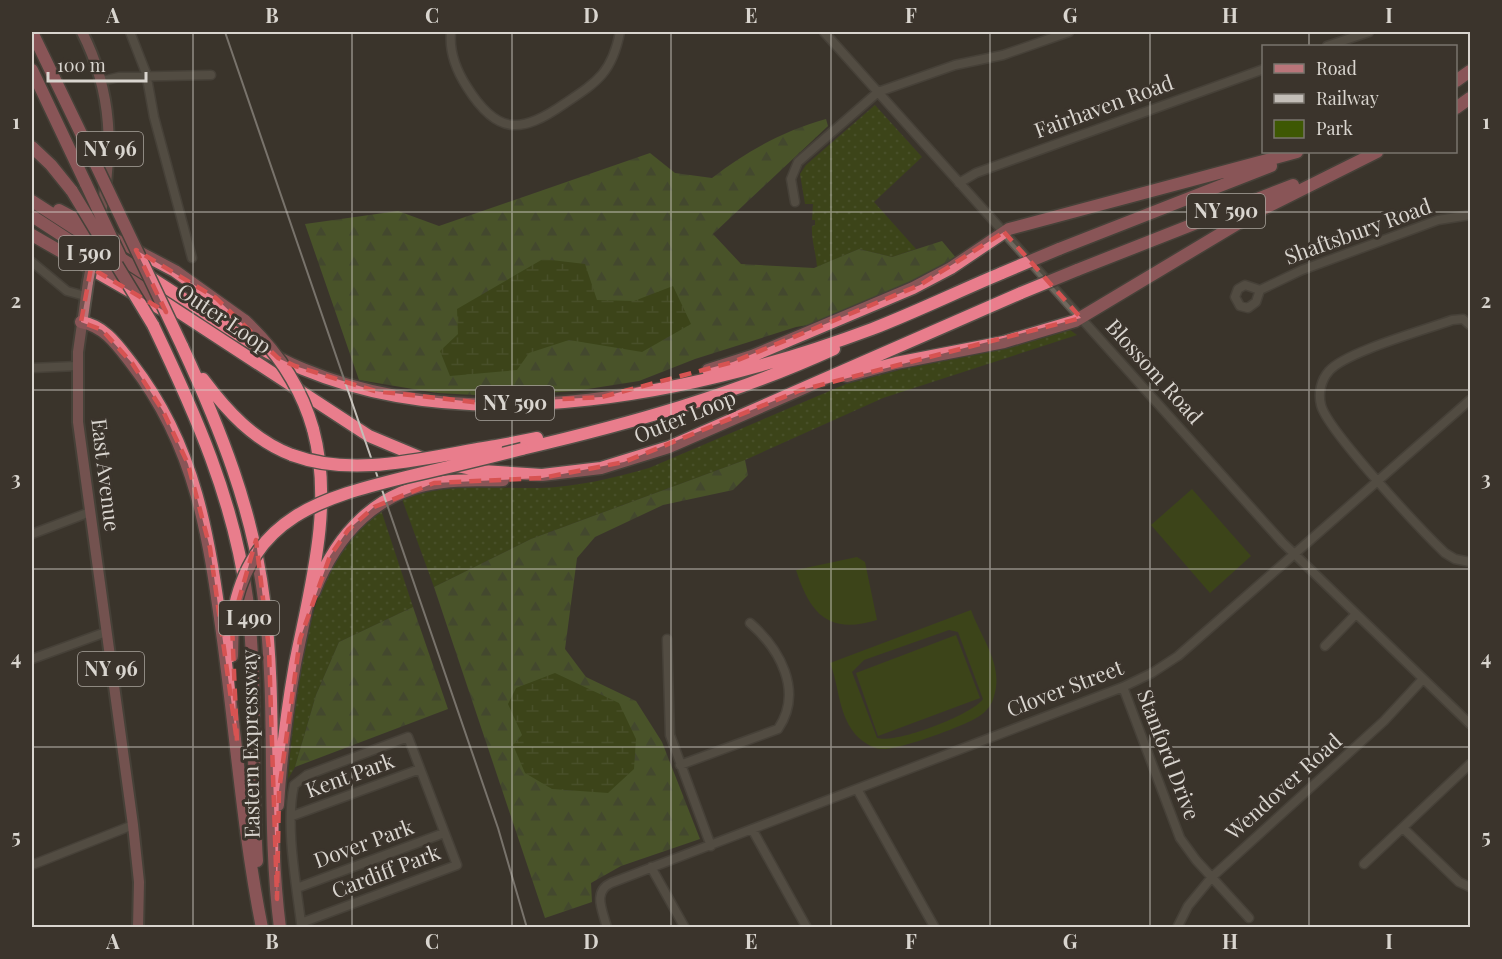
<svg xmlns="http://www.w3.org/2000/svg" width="1502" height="959" font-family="'Playfair Display',serif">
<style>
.grass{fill:url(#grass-dots)}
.forest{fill:url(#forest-firs)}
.wetland{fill:url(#wetland-marsh)}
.park{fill:#3e5803;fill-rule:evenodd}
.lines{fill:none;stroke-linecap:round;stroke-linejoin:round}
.minor-casing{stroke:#555048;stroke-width:11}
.major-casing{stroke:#555048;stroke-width:14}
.highway-casing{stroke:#555048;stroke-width:15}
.minor{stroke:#70685e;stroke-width:8}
.major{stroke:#b9757a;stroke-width:10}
.highway{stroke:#e97d8c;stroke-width:12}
.rail{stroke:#c3beb8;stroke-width:2}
.major-bridge-casing{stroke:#555048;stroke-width:14;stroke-linecap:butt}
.highway-bridge-casing{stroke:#555048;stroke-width:15;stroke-linecap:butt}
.major-bridge{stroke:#b9757a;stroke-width:10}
.highway-bridge{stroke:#e97d8c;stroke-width:12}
.marked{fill:none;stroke:#d75352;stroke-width:4.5;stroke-dasharray:12 8;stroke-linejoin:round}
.grid{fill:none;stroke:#d9d5cf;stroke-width:1.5;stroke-opacity:0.55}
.labels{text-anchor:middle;stroke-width:6;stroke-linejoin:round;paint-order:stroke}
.shield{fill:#3b342c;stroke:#aaa59e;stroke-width:1.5}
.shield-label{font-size:20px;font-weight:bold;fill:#d9d5cf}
.street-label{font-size:21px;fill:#d9d5cf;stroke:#3b342c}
.neatline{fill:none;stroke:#d9d5cf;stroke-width:2}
.grid-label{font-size:20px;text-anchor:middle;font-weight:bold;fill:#d9d5cf}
</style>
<defs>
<pattern id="grass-dots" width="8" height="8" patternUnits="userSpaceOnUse" patternTransform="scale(1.5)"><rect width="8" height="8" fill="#3e5803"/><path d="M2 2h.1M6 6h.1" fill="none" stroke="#596f27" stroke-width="1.8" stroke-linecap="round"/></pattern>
<pattern id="forest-firs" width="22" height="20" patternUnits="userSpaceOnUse" patternTransform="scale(1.5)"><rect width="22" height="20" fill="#5b7927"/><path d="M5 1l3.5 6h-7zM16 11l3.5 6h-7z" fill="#4f5f31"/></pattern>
<pattern id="wetland-marsh" width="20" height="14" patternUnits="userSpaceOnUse" patternTransform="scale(1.5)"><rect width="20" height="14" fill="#3e5803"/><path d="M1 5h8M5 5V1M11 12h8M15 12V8" fill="none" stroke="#596f27"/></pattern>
</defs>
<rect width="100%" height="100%" fill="#3b342c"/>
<!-- grass -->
<path class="grass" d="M875,105L922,157L874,202L916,249L892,257L859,249L817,267C816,252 811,240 812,226L815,225V220H812L813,204H805L800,174L806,165Z
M1070,330L1077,335L883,398L745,460L531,539L434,587L402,499C447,482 493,489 540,488C577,487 613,478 649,468L846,384L903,369L997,350Z
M381,510L413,607L339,642L316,695L295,767L288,779C293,718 303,623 330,568C341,545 361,526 381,510Z"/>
<!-- forest -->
<path class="forest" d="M826,119L828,126L713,234L741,264L814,268L859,249L892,257L942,241L957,259L940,270L820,323L796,327L695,359L639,381L575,391L494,396L437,393L359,380L305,224L398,211L439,226L650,153L675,173L712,178C747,151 783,131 826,119Z
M745,460L748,475L733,490L663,505L595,537L577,558L565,649L586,677L636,701L662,742L700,839L621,866L591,883L592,902L545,918L434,587L531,539Z
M413,607L448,709L295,767L316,695L339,642Z"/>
<!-- wetland -->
<path class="wetland" d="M543,259L585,264L597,300L634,301L673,286L691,324L642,352L569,340L529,353L517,370L450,376L440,351L458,334L457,309Z
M555,673L619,703L636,739L634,769L608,793L552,789L525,773L513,745L522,735L508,704L516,688Z"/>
<!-- park -->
<path class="park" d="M1192,489L1251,556L1210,593L1151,525Z
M857,557L865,562L877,620C829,635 810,614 796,570Z
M971,610C981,638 1004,665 994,696C992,705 986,712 978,717C964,726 899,750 883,749C874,749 866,744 859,738C838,718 840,688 830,663ZM949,630L958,632L983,699C972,715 896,744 877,738L852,672L864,660Z
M956,635L980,698L878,736L856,673Z"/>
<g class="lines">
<defs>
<path id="minor" d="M130,32L146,73L154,117L192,258
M451,32C449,52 456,70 467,87C497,135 521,134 564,104C597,82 612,73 620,32
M824,32L1282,542L1470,724
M1327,46L1369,32
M102,81L119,77L211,75
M959,183L976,173L1264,69
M795,202L791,179L798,162L878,92L955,65L1003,55L1069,32
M32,262L67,291L85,296
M1245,285L1260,290L1256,302L1248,308L1240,306L1235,297L1238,289Z
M1260,290L1302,270L1438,220L1470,215
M1470,325L1463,319L1452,320C1425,330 1345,352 1329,371C1321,380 1318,393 1321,405C1327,430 1422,531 1445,553L1455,559L1470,562
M32,368L77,366
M32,534L90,512
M667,639L670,735L711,846
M1325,646L1355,615
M32,659L106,632
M1123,687L1180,838L1196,860L1249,918
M680,765L778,729C804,691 779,648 750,623
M857,789L935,928
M292,816L420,769
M1403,828L1459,882L1470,887
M752,829L807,928
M1364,864L1470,764
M32,865L133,825
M651,867L685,928
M297,888L444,833
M301,923L457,865L408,737L307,775L294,785C285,825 296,882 301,923L302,928
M607,928C603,911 592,892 611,883L1123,687L1152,673L1178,656L1470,400
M1177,928L1188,906L1212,877L1384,721L1423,679"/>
<path id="major" d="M82,32C113,93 114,151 100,218
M88,282L78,352V422L133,825L139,882L138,928"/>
<path id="highway" d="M32,32L88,148
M32,70L86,184
M1456,81L1470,71
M1456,108L1470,98
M32,147L51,165L72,191
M32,201C84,235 137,269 190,303C227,327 263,353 303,369C476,441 703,392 872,329C916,312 959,291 1002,273
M59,210L175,271L245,321
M32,216L369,436L424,459L482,471L542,475L601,468L669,447L1021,293
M32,235L161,309
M1059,249L1271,166
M1077,270L1293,185
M81,322C105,326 118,346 132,364C197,448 209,538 223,640C236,736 243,833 262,928
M153,325C195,413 234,500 247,598C258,685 251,773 257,861
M182,346C220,428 253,510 264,600C278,709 266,819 280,928
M708,370L752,356L913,288L951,268L1009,229L1297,152
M847,376L896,363L1004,342L1075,321L1257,212L1377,152
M203,379C227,411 253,440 292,455
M496,446L537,438
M522,449C629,424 733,395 834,349
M314,592C337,533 378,489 443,482C463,479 483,481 503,480
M232,656L233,615
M278,805C281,757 287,710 295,664C310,588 334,506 313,429"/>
</defs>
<!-- minor casing -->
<use href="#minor" class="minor-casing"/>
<!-- major casing -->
<use href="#major" class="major-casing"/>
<!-- highway casing -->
<use href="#highway" class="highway-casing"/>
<!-- minor -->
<use href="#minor" class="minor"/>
<!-- major -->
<use href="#major" class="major"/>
<!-- highway -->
<use href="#highway" class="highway"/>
<!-- rail -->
<path class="rail" d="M225,32L498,828L527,928"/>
<defs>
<path id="major-bridge" d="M88,282L98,230"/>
<path id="highway-bridge" d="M88,148L182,346
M86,184L120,256
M72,191L153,325
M1002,273L1059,249
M1021,293L1077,270
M245,321C277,351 301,387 313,429
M292,455C357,479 430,456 496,446
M233,615C251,516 322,498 406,477C445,468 483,459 522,449"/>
</defs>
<!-- major-bridge casing -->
<use href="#major-bridge" class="major-bridge-casing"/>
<!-- highway-bridge casing -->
<use href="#highway-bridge" class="highway-bridge-casing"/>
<!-- major-bridge -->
<use href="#major-bridge" class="major-bridge"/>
<!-- highway-bridge -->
<use href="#highway-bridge" class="highway-bridge"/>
</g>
<!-- marked area -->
<path d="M0 0H1502V959H0ZM1004,232L1081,318L801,390L624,462L542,478L434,483L374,507L348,530L330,556L300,639L279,791L277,899L269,649L256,540L232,624L237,742L210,548L188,464L163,411L132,363L102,330L81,322L91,268L166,312L136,250L216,298L278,358L295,366L375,391L482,403L602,397L733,362L920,285Z" fill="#3b342c" fill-opacity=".55" fill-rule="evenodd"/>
<path class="marked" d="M1004,232L1081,318L801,390L624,462L542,478L434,483L374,507L348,530L330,556L300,639L279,791L277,899L269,649L256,540L232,624L237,742L210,548L188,464L163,411L132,363L102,330L81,322L91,268L166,312L136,250L216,298L278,358L295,366L375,391L482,403L602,397L733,362L920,285Z"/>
<!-- grid -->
<path class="grid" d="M193,32V928M352,32V928M512,32V928M671,32V928M831,32V928M990,32V928M1150,32V928M1309,32V46M1309,152V928M32,212H1470M32,390H1470M32,569H1470M32,747H1470"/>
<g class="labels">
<!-- shield labels -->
<g class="shield">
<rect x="77" y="132" width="66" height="34" rx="4.5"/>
<rect x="1187" y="194" width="78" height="34" rx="4.5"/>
<rect x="59" y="236" width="60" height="34" rx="4.5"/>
<rect x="476" y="386" width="78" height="34" rx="4.5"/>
<rect x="219" y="601" width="60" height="34" rx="4.5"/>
<rect x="78" y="652" width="66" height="34" rx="4.5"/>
</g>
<g class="shield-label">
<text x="110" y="156">NY 96</text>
<text x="1226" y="218">NY 590</text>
<text x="89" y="260">I 590</text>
<text x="515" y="410">NY 590</text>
<text x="249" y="625">I 490</text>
<text x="111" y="676">NY 96</text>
</g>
<!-- street labels -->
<g class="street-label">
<text transform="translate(1104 107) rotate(-20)" y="7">Fairhaven Road</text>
<text transform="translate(1358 232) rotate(-20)" y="7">Shaftsbury Road</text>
<text transform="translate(224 319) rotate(34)" y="7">Outer Loop</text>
<text transform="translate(1154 372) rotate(48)" y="7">Blossom Road</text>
<text transform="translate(685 417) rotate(-22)" y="7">Outer Loop</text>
<text transform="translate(105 475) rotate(83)" y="7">East Avenue</text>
<text transform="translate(1065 689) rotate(-21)" y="7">Clover Street</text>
<text transform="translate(251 744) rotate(-91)" y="7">Eastern Expressway</text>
<text transform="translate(1168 755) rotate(69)" y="7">Stanford Drive</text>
<text transform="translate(350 776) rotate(-20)" y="7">Kent Park</text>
<text transform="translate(1284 787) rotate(-42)" y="7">Wendover Road</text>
<text transform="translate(364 844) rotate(-20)" y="7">Dover Park</text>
<text transform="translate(386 872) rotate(-21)" y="7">Cardiff Park</text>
</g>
</g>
<!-- border -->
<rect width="1502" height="959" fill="none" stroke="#3b342c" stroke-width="66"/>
<!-- legend -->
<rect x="1262" y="45" width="195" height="108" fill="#3b342c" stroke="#7a746d" stroke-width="1.5"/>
<rect x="1274" y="64" width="30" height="9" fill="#b9757a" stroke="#7a746d" stroke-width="1.5"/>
<text x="1316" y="75" font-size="18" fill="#d9d5cf">Road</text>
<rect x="1274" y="94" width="30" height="9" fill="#c3beb8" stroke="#7a746d" stroke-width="1.5"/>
<text x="1316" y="105" font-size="18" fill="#d9d5cf">Railway</text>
<rect x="1274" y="120" width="30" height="18" fill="#3e5803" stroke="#7a746d" stroke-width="1.5"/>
<text x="1316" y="135" font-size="18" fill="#d9d5cf">Park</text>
<!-- scale -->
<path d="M48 72v9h98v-9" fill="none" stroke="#d9d5cf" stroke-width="3"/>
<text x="57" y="72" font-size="18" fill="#d9d5cf" stroke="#3b342c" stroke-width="4.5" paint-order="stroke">100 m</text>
<rect x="33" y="33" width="1436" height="893" class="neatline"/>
<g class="grid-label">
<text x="113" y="23">A</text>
<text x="272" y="23">B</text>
<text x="432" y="23">C</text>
<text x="591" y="23">D</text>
<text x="751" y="23">E</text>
<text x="911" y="23">F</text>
<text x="1070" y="23">G</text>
<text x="1230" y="23">H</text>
<text x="1389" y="23">I</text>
<text x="16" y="129">1</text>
<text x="1486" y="129">1</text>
<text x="16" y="308">2</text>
<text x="1486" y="308">2</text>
<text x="16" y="486">3</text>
<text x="1486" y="486">3</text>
<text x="16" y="665">4</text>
<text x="1486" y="665">4</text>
<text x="16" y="844">5</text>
<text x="1486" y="844">5</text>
<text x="113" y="949">A</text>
<text x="272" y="949">B</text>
<text x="432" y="949">C</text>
<text x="591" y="949">D</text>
<text x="751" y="949">E</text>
<text x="911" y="949">F</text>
<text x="1070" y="949">G</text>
<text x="1230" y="949">H</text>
<text x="1389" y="949">I</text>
</g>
</svg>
